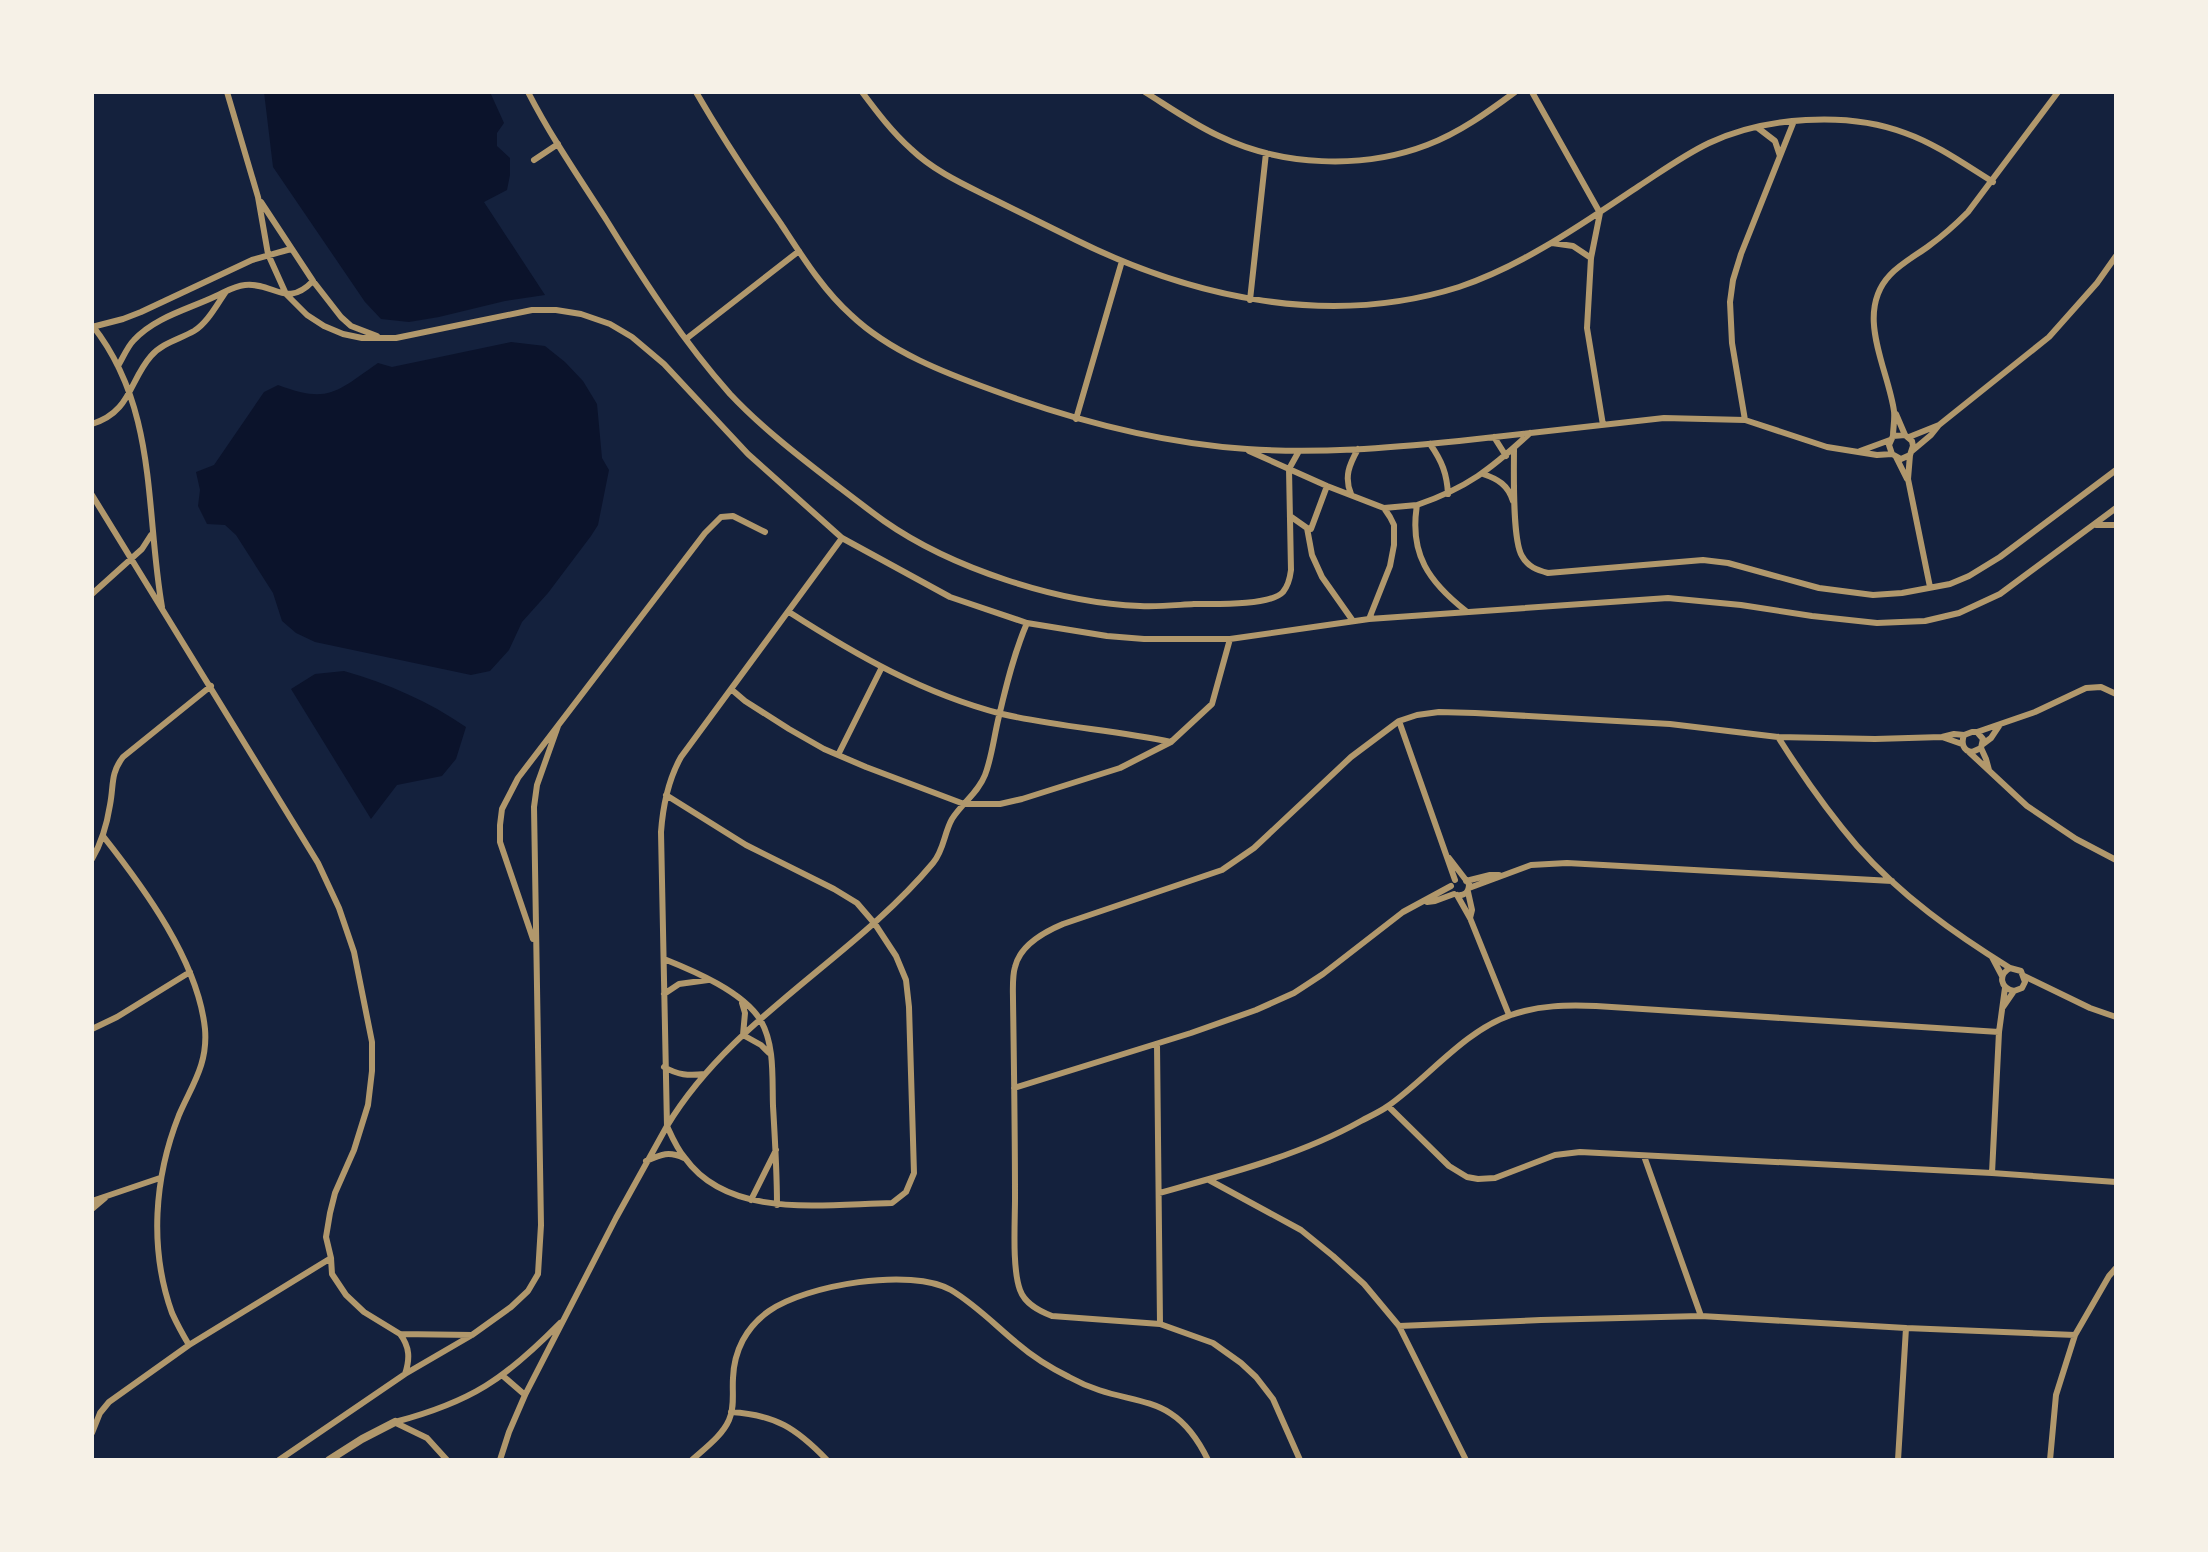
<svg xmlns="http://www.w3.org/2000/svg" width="2208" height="1552" font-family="Inter,sans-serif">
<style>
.water{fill:#0b132b}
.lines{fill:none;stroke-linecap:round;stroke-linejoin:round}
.minor{stroke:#b1986c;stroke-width:6}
.tertiary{stroke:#b1986c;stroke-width:8}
</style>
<rect width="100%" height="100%" fill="#14213d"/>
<!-- water -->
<path class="water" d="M264,92H490L504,123L497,133V146L510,158V175L507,190L484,202L545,295L505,301L439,317L409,322L381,319L365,302L273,167Z
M511,342L545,346L565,362L583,381L597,404L602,458L609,470L598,525L591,536L548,593L522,622L509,650L490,671L471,675L315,642L296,633L282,621L273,593L236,535L225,525L207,524L198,506L200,490L196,472L214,465L264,392L278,385C329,404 336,392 378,363L392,367Z
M344,671C389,684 428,701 466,727L456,759L442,776L397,785L371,819L291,689L315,674Z"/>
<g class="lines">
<!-- minor -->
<path class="minor" d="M227,92L258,197L268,254L286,294L307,315L324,326L343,334L362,338H396L532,310H556L581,314L610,324L632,337L664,364L748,454L842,538L950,597L1027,623L1107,636L1144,639H1230L1369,619L1668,598L1741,605L1812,616L1877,623L1925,621L1959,613L2000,594L2116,508
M528,92C551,137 580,179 607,221C644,281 683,341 730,394C760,426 796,454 831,481C848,494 866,508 884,521C951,568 1058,603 1140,606C1158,607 1176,605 1194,604C1213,604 1270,606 1283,592C1288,586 1290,578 1291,570L1289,469L1299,451
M696,92C722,137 751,181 781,224C802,256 823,290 851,315C890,352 945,373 995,391C1076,421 1161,443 1247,449C1318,454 1389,448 1459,441C1527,434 1595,426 1664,418L1745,420L1827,447L1877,455L1892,454
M862,92C877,112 892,132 911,149C934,171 963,184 991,198C1019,212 1048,226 1076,240C1193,298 1330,328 1459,287C1524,265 1582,224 1639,186C1662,171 1684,155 1709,143C1764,117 1847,111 1905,133C1936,144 1964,164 1993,182
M1145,92C1169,107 1193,124 1219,136C1281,166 1362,170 1427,145C1459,133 1488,112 1515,92
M1532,92L1600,213L1591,258L1587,328L1603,425
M1758,128L1775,141L1780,156
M534,160L558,144
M261,202L313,281L341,317L351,326L377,336
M1552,243L1573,246L1591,258
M1250,300L1266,153
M92,325C158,408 145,509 162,607
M92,327L123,319L141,312L252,260L291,249
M686,339L799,251
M118,366C123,358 127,347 134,340C155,317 189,309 216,296C225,292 234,286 245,285C274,282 286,309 313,281
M1896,414L1905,435
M1076,419L1122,261
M1745,420L1732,343L1730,302L1733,280L1741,254L1794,121
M92,424C131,412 129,381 151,356C162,343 180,339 194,331C207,323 216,306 225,293
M1893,436C1893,428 1895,420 1894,411C1888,368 1854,313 1890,275C1901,263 1917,255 1930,245C1944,235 1956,224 1968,212L2058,92
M1494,437L1506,456
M1909,437L1939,425
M1430,444C1442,461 1447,474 1448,494
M1514,448C1514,470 1512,540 1522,556C1528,567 1537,570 1548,573L1703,560L1728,563L1819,588L1873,595L1902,593L1950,584L1969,576L2000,557L2116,470
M1249,451L1327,486L1384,508L1390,517L1394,525V545L1390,566L1369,619
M1860,451L1890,440
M1912,451L1931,435L1939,425L2049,337L2097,283L2116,256
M1910,455L1901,459L1892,454L1889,445L1893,436L1905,435L1912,441L1913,446L1910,455L1908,479L1930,587
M1896,457L1907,479
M1483,474C1498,479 1508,485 1513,501
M1351,494C1344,477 1349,465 1358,449
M92,495L318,863L339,908L354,952L372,1042V1071L368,1105L354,1150L335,1193L330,1213L326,1237L331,1258L332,1274L346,1295L364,1312L400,1334L472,1335
M1384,508L1417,505
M1290,516L1307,528L1311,529L1327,486
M2096,525H2116
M1307,528L1312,555L1322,577L1353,621
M92,594L142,549L151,535
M1466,611C1429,582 1409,554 1417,505C1467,488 1491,469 1530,433
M789,612C856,655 924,694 1002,714C1058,727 1115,730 1171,742
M731,689L745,701L789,729L824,749L866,767L964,804H1000L1022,799L1120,768L1171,742L1212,704L1230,639
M1399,721L1455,880
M1977,732L2035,712L2086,688L2101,687L2116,694
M1778,737C1802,775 1828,812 1857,846C1900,895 1955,934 2010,968
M1942,737L1962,744
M1983,744L1991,738L1999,726
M1981,748L1986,759L1989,770
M1969,752L2027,806L2076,839L2116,860
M838,755L882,667
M666,795L746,845L834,889L857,903L875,924L896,956L906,980L909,1007L914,1173L906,1192L892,1203C826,1204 729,1220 685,1158C677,1149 672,1137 667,1126C732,1018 853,959 933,863C944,850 944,833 952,819C962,803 978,793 985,775C992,757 994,736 999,716C1006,686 1014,653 1027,623
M103,836C144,888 198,961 205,1029C208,1064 192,1085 179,1115C154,1178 149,1249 172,1313C177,1324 183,1335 189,1345
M1449,858L1469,884C1469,892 1465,896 1457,895
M92,859C102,842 107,824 110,805C114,785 110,774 123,757L211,686
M1466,881L1490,875H1499
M1469,888L1531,865L1567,863L1892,881
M1468,892L1472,910L1470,918
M1457,895L1470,918L1509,1015
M1427,902L1435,901L1454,894
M533,939L500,842V825L502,809L518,778L705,533L721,517L733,516L765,532
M1992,957L2002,976
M664,959C694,971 744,992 761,1021C775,1046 772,1079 773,1106C775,1139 777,1172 777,1205
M2024,976L2090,1008L2116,1017
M664,994L679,984L708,980
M742,1003L745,1013L743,1035L761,1045L769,1053
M2003,1007L2014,991L2022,988L2025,982L2021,971L2010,968C1998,975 2000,988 2014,991
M92,1029L117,1017L190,972
M1157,1044L1160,1324
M664,1067C678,1075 688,1076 705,1074
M1014,1088L1191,1033L1256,1010L1294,993L1323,974L1403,912L1451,886
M1388,1106L1449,1166L1467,1177L1478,1179L1495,1178L1555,1155L1580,1152L1992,1173L2116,1182
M1644,1156L1701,1316
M646,1161C662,1154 669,1151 684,1158
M1992,1173L1999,1032L2005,988
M1209,1180L1301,1230L1333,1256L1364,1284L1399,1326L1466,1460
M1159,1193C1227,1174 1299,1156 1361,1121C1370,1116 1380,1112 1388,1106C1428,1078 1464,1031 1511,1015C1539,1005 1567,1005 1596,1006L1999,1032
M751,1200L776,1150
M92,1201L160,1178
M92,1209L105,1198
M1399,1326L1541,1320L1701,1316L1906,1328L2075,1335
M400,1334C410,1347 410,1359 405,1374
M503,1376L525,1395
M731,1412C776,1415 796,1428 827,1460
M395,1422C471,1402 505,1379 560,1323
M396,1423L427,1438L447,1460
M92,1433L100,1413L109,1402L189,1345L331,1258
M279,1460L405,1374L472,1335L511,1307L528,1291L538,1274L541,1225L534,807L537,785L558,726
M500,1460L509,1432L525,1395L616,1218L667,1126L661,832C663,805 668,780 681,757L842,538
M692,1460C705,1448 722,1436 729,1420C735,1407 732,1392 733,1378C734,1351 746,1327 769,1311C806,1285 911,1267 951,1290C976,1305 996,1326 1018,1344C1033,1357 1051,1368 1069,1377C1130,1411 1172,1385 1208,1460
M1300,1460L1273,1399L1256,1377L1241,1363L1213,1343L1160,1324L1052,1316C1039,1311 1025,1304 1020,1290C1012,1268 1015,1223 1015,1198C1015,1132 1014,1066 1013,1000C1013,990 1012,977 1015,967C1020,945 1044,932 1063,924L1222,870L1254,848L1351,757L1399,721L1417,715L1439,712L1475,713L1670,724L1778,737L1875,739L1942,737L1954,734L1964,735L1972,732H1977L1983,739L1981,748L1972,752C1963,751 1961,743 1964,735
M1898,1460L1906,1328
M2050,1460L2056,1395L2075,1335L2109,1276L2116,1268"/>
<!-- tertiary -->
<path class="tertiary" d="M329,1460L362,1439L395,1422"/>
</g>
<!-- border -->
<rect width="2208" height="1552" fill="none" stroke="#f6f1e7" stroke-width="188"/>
</svg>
